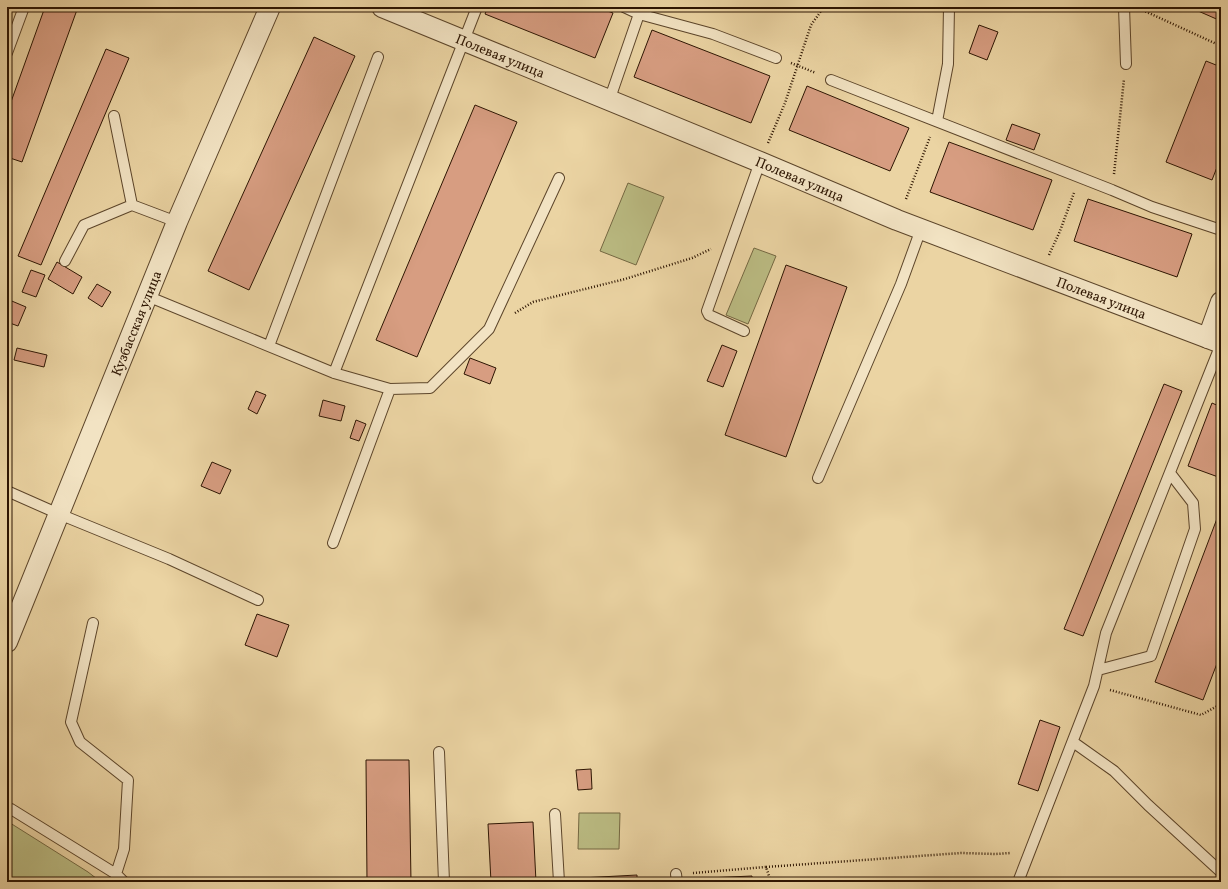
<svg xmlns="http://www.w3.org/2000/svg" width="1228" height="889" font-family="Vollkorn,serif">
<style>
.green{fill:#bbbc83;stroke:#746842}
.building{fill:#d79d81;stroke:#2d1502}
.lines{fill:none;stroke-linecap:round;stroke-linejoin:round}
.lane-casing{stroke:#5c452a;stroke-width:12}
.street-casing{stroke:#5c452a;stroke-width:22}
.path{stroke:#2d1502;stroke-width:2.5;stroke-dasharray:1 2;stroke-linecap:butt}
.lane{stroke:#f2e3c3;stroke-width:10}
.street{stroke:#f2e3c3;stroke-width:20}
.labels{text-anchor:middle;stroke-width:3;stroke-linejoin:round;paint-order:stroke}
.street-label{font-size:14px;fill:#2d1502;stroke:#f2e3c3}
</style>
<rect width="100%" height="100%" fill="#ebd4a3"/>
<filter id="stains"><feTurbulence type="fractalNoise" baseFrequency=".005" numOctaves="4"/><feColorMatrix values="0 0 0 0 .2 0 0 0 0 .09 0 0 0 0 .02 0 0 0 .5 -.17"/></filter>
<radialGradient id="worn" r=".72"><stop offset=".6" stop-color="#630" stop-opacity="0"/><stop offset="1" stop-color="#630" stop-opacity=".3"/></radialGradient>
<!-- green -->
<path class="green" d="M628,183L664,197L636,265L600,251Z
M754,248L776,256L748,324L726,315Z
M579,813H620L619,849H578Z
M7,821L88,872L101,882H7Z"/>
<!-- building -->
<path class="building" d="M45,7H78L22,162L7,157V113Z
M488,7H597L613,13L595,58L485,14Z
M1189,7H1221V21Z
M979,25L998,32L987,60L969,53Z
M652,30L770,76L751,123L634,77Z
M314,37L355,56L249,290L208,271Z
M106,49L129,58L41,265L18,256Z
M1206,61L1221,67V157L1212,180L1166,162Z
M807,86L909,128L890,171L789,130Z
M475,105L517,122L417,357L376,340Z
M1012,124L1040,134L1034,150L1006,140Z
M949,142L1052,180L1033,230L930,192Z
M1088,199L1192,234L1177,277L1074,241Z
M57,262L82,277L73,294L48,279Z
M786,265L847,287L786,457L725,435Z
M31,270L45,275L36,297L22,292Z
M97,284L111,292L102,307L88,298Z
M7,299L26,307L18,326L7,322Z
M722,345L737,351L723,387L707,381Z
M17,348L47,355L44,367L14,360Z
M470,358L496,368L490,384L464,374Z
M1164,384L1182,391L1083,636L1064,629Z
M256,391L266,395L257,414L248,409Z
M323,400L345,406L341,421L319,416Z
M1212,403L1221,407V478L1188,466Z
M356,420L366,424L359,441L350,438Z
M212,462L231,470L220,494L201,486Z
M1221,508V653L1203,700L1155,682Z
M257,614L289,625L277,657L245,645Z
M1040,720L1060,727L1038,791L1018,784Z
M366,760H409L411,882H367Z
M591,769L592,789L578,790L576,770Z
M533,822L536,882H491L488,824Z
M637,875V882H581V878Z
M752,876V882H707V878Z"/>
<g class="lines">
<defs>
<path id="lane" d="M624,7L639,14L713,34L776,58
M1124,7L1126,64
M7,53L24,7
M831,80L1112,190L1152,207L1221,230
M609,101L639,14
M114,116L132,205
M937,121L948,64L949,7
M65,261L84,225L132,205L177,222
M147,296L334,373L390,389L430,388L489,329L559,178
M744,331L709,315L707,311L760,162
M269,346L378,57
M334,373L477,7
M818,478L901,284L921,229
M7,491L59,514L169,559L258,600
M333,543L390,389
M93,623L71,722L80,742L128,780L124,849L116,874
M1098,670L1151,656L1195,529L1193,503L1170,473
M1073,742L1114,771L1148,805L1221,872
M439,752L444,882
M7,808L11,809L116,874L124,882
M555,814L559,882
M676,874L677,882
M1018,882L1094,686L1106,633L1221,344"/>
<g id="street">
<path id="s1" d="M382,7L760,162L897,220L1221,343"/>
<path d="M1208,338L1221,302"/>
<path id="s2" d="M7,642L177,222L270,7"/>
</g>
</defs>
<!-- lane casing -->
<use href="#lane" class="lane-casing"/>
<!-- street casing -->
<use href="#street" class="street-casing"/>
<!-- path -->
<path class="path" d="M1140,9L1221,46
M791,63L816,73
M768,143L785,103L811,25L824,7
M1114,174L1124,79
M906,199L930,137
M1049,255L1060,231L1074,193
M515,313L533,302L625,279L692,258L711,249
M1110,690L1201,715L1221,704
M766,867L961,853L995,854L1011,853
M693,873L766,867L771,882"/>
<!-- lane -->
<use href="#lane" class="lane"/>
<!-- street -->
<use href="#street" class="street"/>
</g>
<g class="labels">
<!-- street labels -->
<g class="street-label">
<text dy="5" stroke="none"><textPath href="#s1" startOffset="128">Полевая улица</textPath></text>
<text dy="5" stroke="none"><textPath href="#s1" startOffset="452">Полевая улица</textPath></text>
<text dy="5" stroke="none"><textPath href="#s1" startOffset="776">Полевая улица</textPath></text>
<text dy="5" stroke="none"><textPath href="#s2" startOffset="344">Кузбасская улица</textPath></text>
</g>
</g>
<!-- margin -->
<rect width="1228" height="889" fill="none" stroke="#ebd4a3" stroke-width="24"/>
<rect x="8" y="8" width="1212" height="873" fill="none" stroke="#2d1502" stroke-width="2"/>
<rect x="12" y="12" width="1204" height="865" fill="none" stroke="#2d1502"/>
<rect width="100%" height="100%" filter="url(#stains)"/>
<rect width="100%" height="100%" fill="url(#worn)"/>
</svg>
